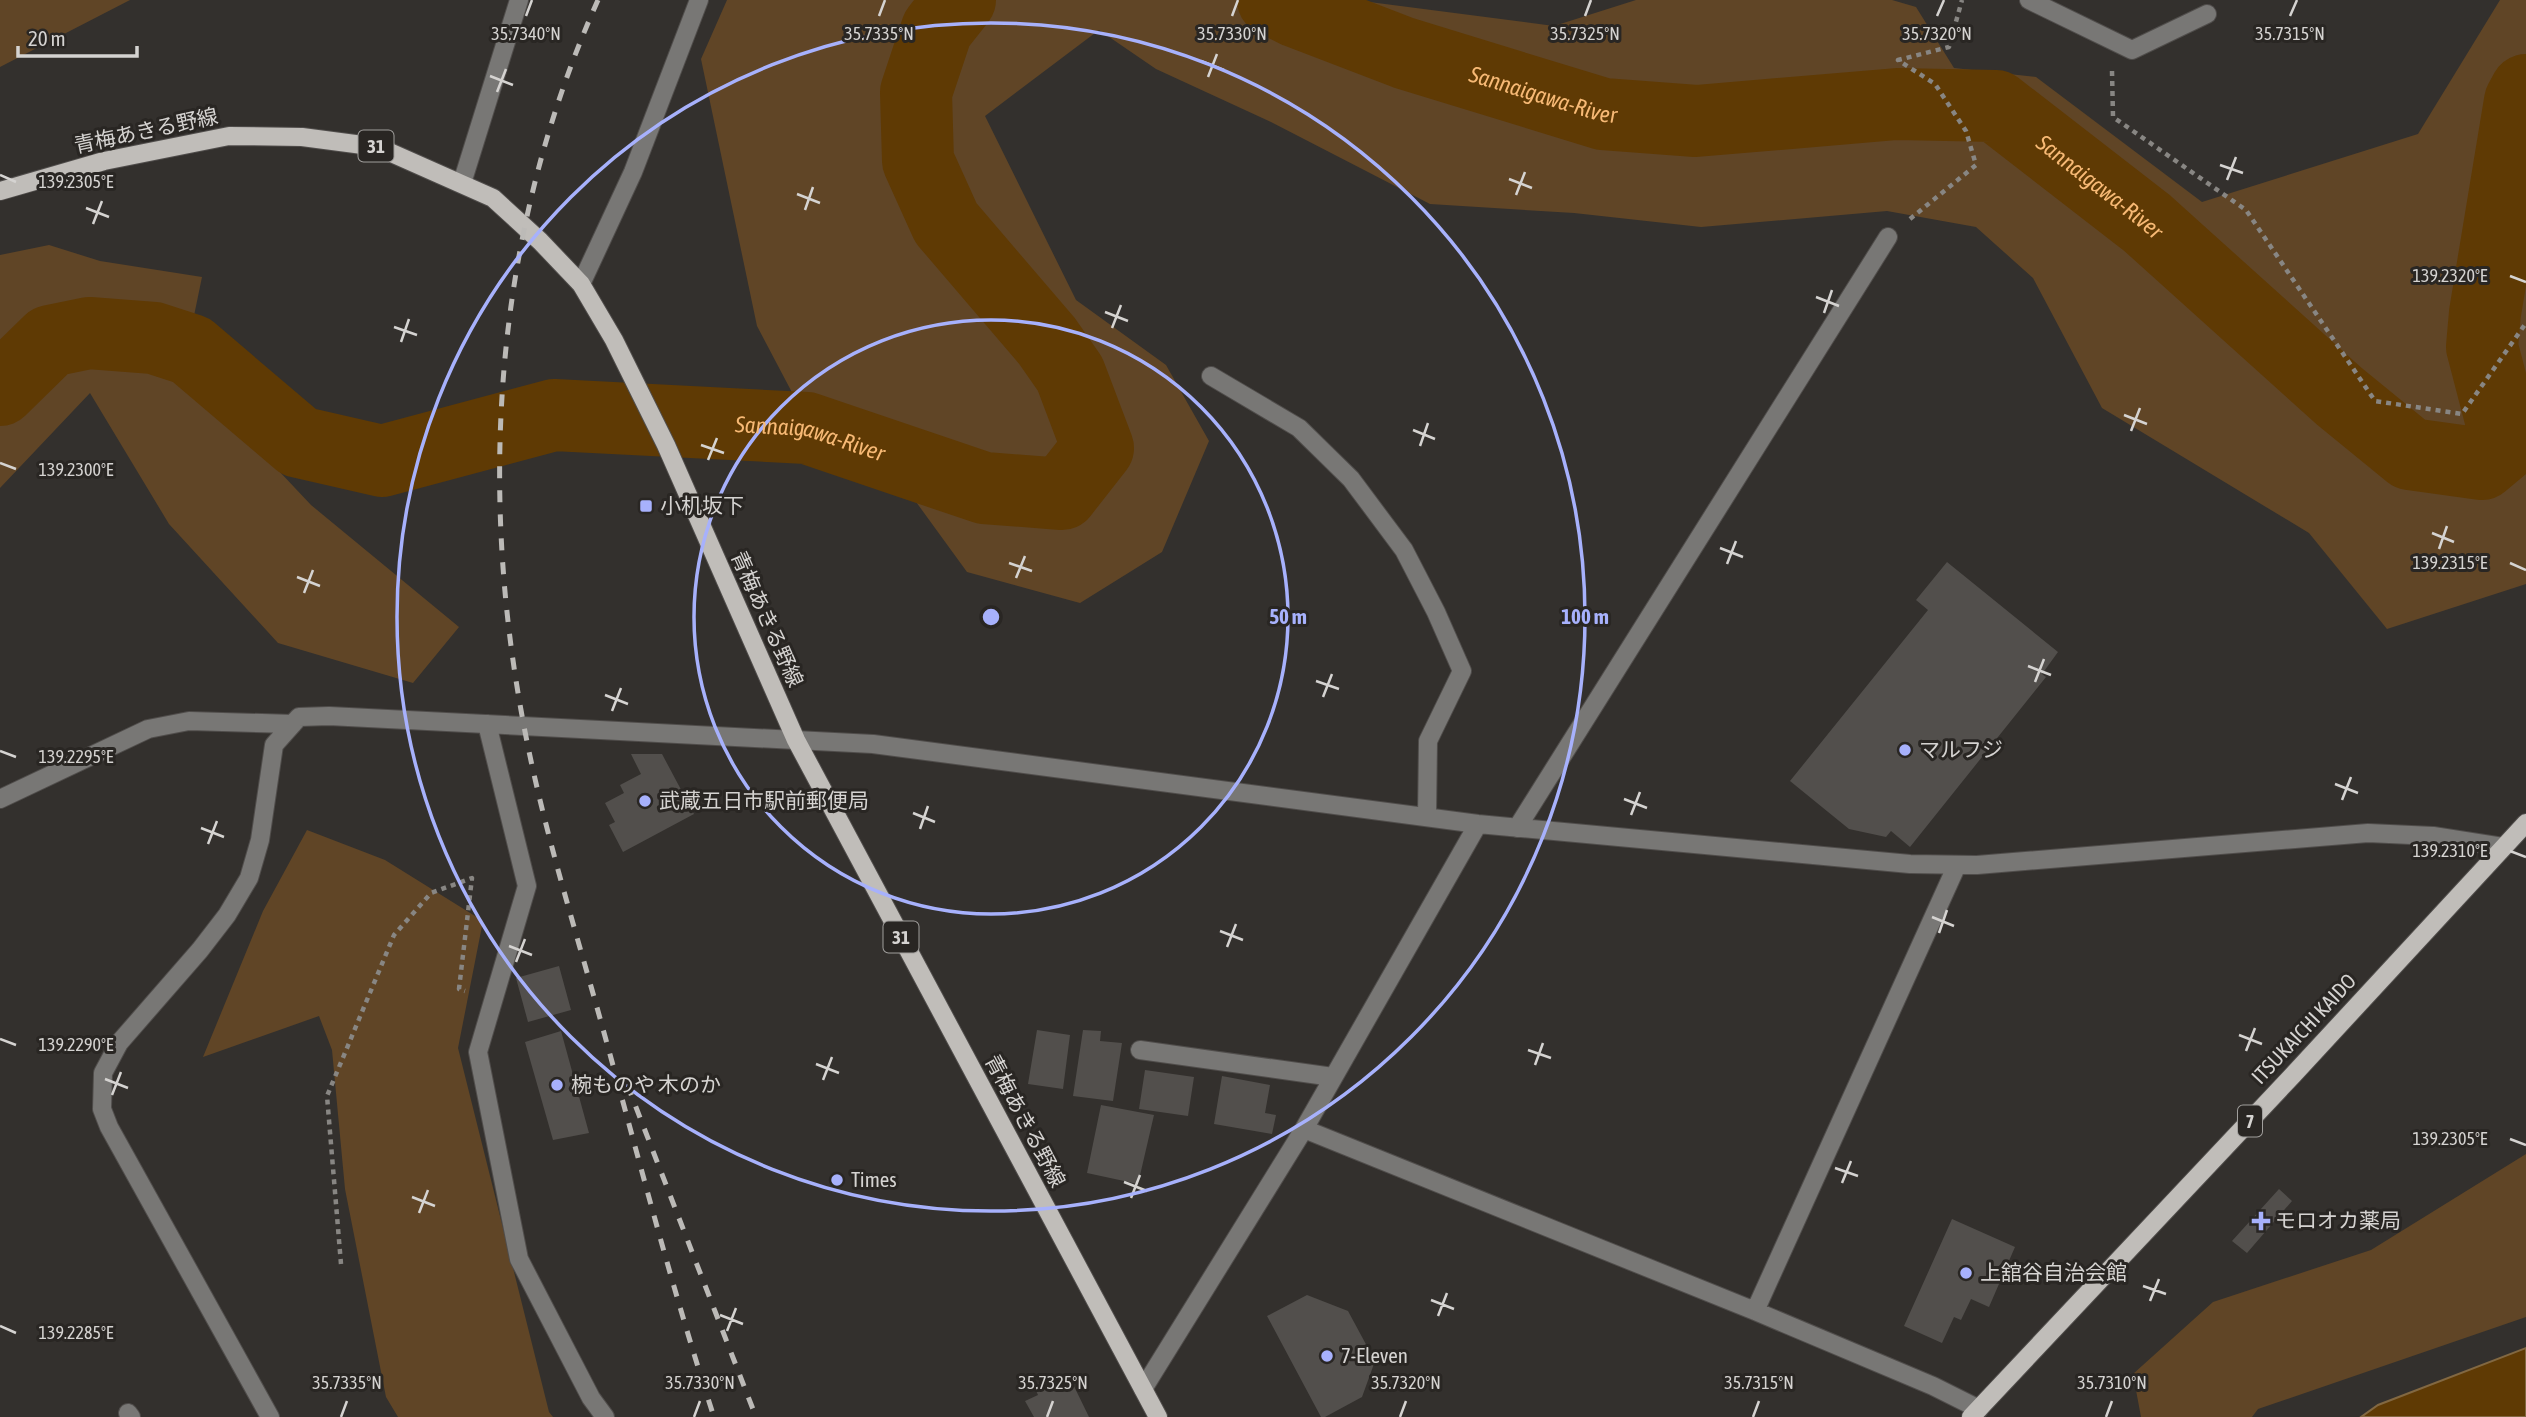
<svg xmlns="http://www.w3.org/2000/svg" width="2526" height="1417" font-family="'Asap Condensed','Noto Sans JP',sans-serif">
<style>
.green{fill:#604526}
.water{fill:#5f3a04;stroke:#826842;stroke-width:2}
.lines{fill:none;stroke-linecap:round;stroke-linejoin:round}
.river{stroke:#5f3a04;stroke-width:72}
.building{fill:#524f4c}
.minor-casing{stroke:#504d4b;stroke-width:20}
.major-casing{stroke:#504d4b;stroke-width:20}
.path{stroke:#888683;stroke-width:4.5;stroke-dasharray:5 5;stroke-linecap:butt}
.minor{stroke:#787775;stroke-width:18}
.major{stroke:#c0bdb9;stroke-width:18}
.rail{stroke:#bcbab7;stroke-width:5;stroke-dasharray:12 12;stroke-linecap:butt}
.ticks{fill:none;stroke:#d5d3d1;stroke-width:2.5}
.ring{fill:none;stroke:#a7b1fc;stroke-width:3.5}
.poi-dot{fill:#a7b1fc;stroke:#292623;stroke-width:2.5}
.labels{text-anchor:middle;stroke-width:6;stroke-linejoin:round;paint-order:stroke}
.shield{fill:#292623;stroke:#a19f9d;stroke-width:2}
.shield-label{font-size:19px;font-weight:bold;fill:#d5d3d1}
.street-label{font-size:21px;fill:#d5d3d1;stroke:#292623}
.poi-label{font-size:21px;fill:#d5d3d1;stroke:#292623;text-anchor:start}
.water-label{font-size:23px;font-style:italic;fill:#f7b975;stroke:#292623}
.ticks-label{font-size:18px;text-anchor:middle;fill:#d5d3d1;stroke:#292623;stroke-width:6;stroke-linejoin:round;paint-order:stroke}
.centre{fill:#a7b1fc;stroke:#292623;stroke-width:3.5}
.ring-label{font-size:21px;text-anchor:middle;font-weight:bold;fill:#a7b1fc;stroke:#292623;stroke-width:6;stroke-linejoin:round;paint-order:stroke}
</style>
<rect width="100%" height="100%" fill="#33302d"/>
<!-- green -->
<path class="green" d="M0,0H130L0,67Z
M727,0H1354L1554,26L1636,0H1892L1916,7L1954,68L2036,77L2202,202L2418,134L2500,0H2526V584L2387,629L2309,533L2102,408L2033,278L1976,227L1887,211L1701,227L1574,213L1430,204L1271,122L1156,69L1099,30L985,116L1076,300L1166,365L1209,441L1162,552L1080,603L967,572L903,484L835,474L757,326L701,59Z
M49,245L100,261L202,277L183,369L311,505L459,627L413,683L278,643L169,524L90,393L0,488V255Z
M307,830L385,860L483,921L458,1048L549,1412L553,1417H398L386,1397L345,1189L332,1050L319,1016L203,1057L263,911Z
M2526,1154V1317L2258,1409L2252,1417H2141L2133,1374L2213,1302L2371,1250Z"/>
<!-- water -->
<path class="water" d="M2526,1348V1417H2361L2378,1405Z"/>
<g class="lines">
<!-- river -->
<g class="river">
<path id="s1" d="M1273,0L1297,12L1404,53L1603,114L1696,121L1897,104L1996,106L2147,223L2339,396L2410,454L2482,464L2507,443L2482,347L2485,313L2520,101L2526,90"/>
<path id="s2" d="M0,390L50,341L89,333L154,338L191,350L299,442L382,461L554,415L807,428L984,488L1062,494L1098,448L1070,374L1047,341L946,223L918,161L916,92L937,29L960,0"/>
</g>
</g>
<!-- building -->
<path class="building" d="M1947,562L2058,652L2042,674L2046,677L1910,847L1891,831L1886,837L1849,829L1790,781L1928,610L1916,600Z
M631,754H662L694,814L623,852L609,825L615,822L605,803L624,793L620,785L641,774Z
M559,966L571,1010L528,1022L516,978Z
M1037,1030L1070,1035L1063,1089L1028,1084Z
M1083,1030L1101,1031L1100,1041L1122,1043L1113,1101L1073,1096Z
M561,1031L589,1133L553,1140L525,1042Z
M1145,1070L1194,1077L1188,1116L1139,1109Z
M1222,1076L1270,1085L1265,1113L1276,1115L1272,1134L1214,1124Z
M1101,1105L1154,1115L1138,1184L1087,1173Z
M2279,1189L2292,1201L2247,1253L2232,1241Z
M1952,1219L2015,1247L1989,1307L1971,1299L1961,1320L1954,1317L1942,1343L1904,1326Z
M1307,1295L1348,1311L1375,1361L1362,1397L1325,1417H1321L1267,1316Z
M1053,1376L1056,1385L1070,1378L1089,1417H1034L1025,1401L1038,1395L1034,1386Z"/>
<g class="lines">
<defs>
<path id="minor" d="M2029,0L2132,50L2207,14
M462,183L519,0
M581,284L633,172L699,0
M1211,376L1299,428L1351,479L1404,550L1436,612L1462,671L1428,741L1427,817
M487,724L527,886L478,1052L519,1259L591,1398L605,1417
M0,799L148,729L189,721L293,724
M1517,828L1888,237
M1140,1050L1333,1077
M1304,1129L1755,1311L1933,1386L1979,1409
M1755,1311L1957,865
M1143,1389L1304,1129L1478,824
M128,1413L131,1417
M270,1417L109,1127L102,1109L103,1073L119,1043L200,950L227,915L249,878L260,840L274,745L299,717L329,716L873,744L1478,824L1910,864L1977,865L2368,833L2433,836L2503,847"/>
<path id="major" d="M0,191L104,161L229,136L302,137L378,147L493,198L540,241L581,284L614,340L666,445L796,740L1158,1417
M1971,1417L2293,1075L2526,823"/>
</defs>
<!-- minor casing -->
<use href="#minor" class="minor-casing"/>
<!-- major casing -->
<use href="#major" class="major-casing"/>
<!-- path -->
<path class="path" d="M2112,71L2113,117L2246,210L2375,401L2462,414L2526,323
M1910,219L1976,165L1966,131L1935,84L1898,60L1949,47L1962,0
M341,1264L327,1096L394,935L431,893L472,878L459,989L465,991"/>
<!-- minor -->
<use href="#minor" class="minor"/>
<!-- major -->
<use href="#major" class="major"/>
<!-- rail -->
<path class="rail" d="M598,0C498,223 478,471 521,710C540,818 574,924 603,1029C639,1159 672,1289 714,1417
M627,1084L756,1417"/>
</g>
<!-- ticks -->
<path class="ticks" d="M526,16L532,0M879,16L885,0M1232,16L1238,0M1585,16L1591,0M1937,16L1944,0M2290,16L2297,0M1201,61L1224,70M490,76L513,85M1208,77L1217,54M497,92L506,69M2220,165L2243,173M0,175L16,182M1509,179L1532,188M2227,180L2236,157M797,194L820,203M1516,195L1525,172M86,208L109,217M805,210L813,187M93,224L102,201M2510,276L2526,282M1816,297L1839,306M1105,312L1128,321M1824,313L1832,290M394,327L417,335M1112,328L1121,305M401,342L409,319M2124,415L2147,424M1413,430L1435,439M2131,431L2140,408M701,445L724,453M1420,446L1428,423M708,460L717,438M0,463L16,469M2432,533L2454,542M1720,548L1743,557M2439,549L2447,526M1009,563L1032,571M2510,563L2526,570M1727,564L1736,541M297,577L320,586M1016,578L1025,556M304,593L313,570M2028,666L2051,675M1316,681L1339,689M2035,682L2044,659M605,695L628,704M1323,697L1332,674M612,711L621,688M0,751L16,757M2335,784L2358,793M1624,799L1647,808M2342,800L2351,777M913,813L935,822M1631,815L1640,792M201,828L224,837M920,829L928,806M208,844L217,821M2510,851L2526,857M1932,917L1954,926M1220,931L1243,940M1939,933L1947,910M509,946L532,955M1227,947L1236,924M516,962L525,939M2239,1035L2262,1044M0,1039L16,1045M1528,1050L1551,1058M2246,1051L2255,1028M816,1064L839,1073M1535,1065L1543,1043M105,1079L128,1088M823,1080L832,1057M112,1095L121,1072M2510,1139L2526,1145M1835,1168L1858,1176M1124,1182L1147,1191M1842,1183L1851,1161M412,1197L435,1206M1131,1198L1140,1175M419,1213L428,1190M2143,1286L2166,1294M1431,1300L1454,1309M2150,1301L2159,1279M720,1315L743,1324M1438,1316L1447,1293M0,1326L16,1333M727,1331L736,1308M341,1417L347,1401M694,1417L700,1401M1047,1417L1053,1401M1400,1417L1406,1401M1753,1417L1759,1401M2106,1417L2112,1401"/>
<!-- distance rings -->
<g class="ring">
<circle cx="991" cy="617" r="297"/>
<circle cx="991" cy="617" r="594"/>
</g>
<!-- markers -->
<g class="poi-dot">
<rect x="639" y="499" width="14" height="14" rx="3.5"/>
<circle cx="1905" cy="750" r="7"/>
<circle cx="645" cy="801" r="7"/>
<circle cx="557" cy="1085" r="7"/>
<circle cx="837" cy="1180" r="7"/>
<path d="M2257.5 1210.5h7v7h7v7h-7v7h-7v-7h-7v-7h7z"/>
<circle cx="1966" cy="1273" r="7"/>
<circle cx="1327" cy="1356" r="7"/>
</g>
<g class="labels">
<!-- shield labels -->
<g class="shield">
<rect x="358.5" y="130.5" width="35" height="31" rx="5"/>
<rect x="883.5" y="921.5" width="35" height="31" rx="5"/>
<rect x="2238" y="1105.5" width="24" height="31" rx="5"/>
</g>
<g class="shield-label">
<text x="376" y="153">31</text>
<text x="901" y="944">31</text>
<text x="2250" y="1128">7</text>
</g>
<!-- street labels -->
<g class="street-label">
<text transform="translate(146 131) rotate(-12)" y="7">青梅あきる野線</text>
<text transform="translate(767 619) rotate(66)" y="7">青梅あきる野線</text>
<text transform="translate(2304 1029) rotate(-47)" y="7">ITSUKAICHI KAIDO</text>
<text transform="translate(1025 1121) rotate(62)" y="7">青梅あきる野線</text>
</g>
<!-- poi labels -->
<g class="poi-label">
<text x="660" y="513">小机坂下</text>
<text x="1919" y="757">マルフジ</text>
<text x="659" y="808">武蔵五日市駅前郵便局</text>
<text x="571" y="1092">椀ものや 木のか</text>
<text x="851" y="1187">Times</text>
<text x="2275" y="1228">モロオカ薬局</text>
<text x="1980" y="1280">上舘谷自治会館</text>
<text x="1341" y="1363">7-Eleven</text>
</g>
<!-- water labels -->
<g class="water-label">
<text dy="8" stroke="none"><textPath href="#s1" startOffset="287">Sannaigawa-River</textPath></text>
<text dy="8" stroke="none"><textPath href="#s1" startOffset="875">Sannaigawa-River</textPath></text>
<text dy="8" stroke="none"><textPath href="#s2" startOffset="877">Sannaigawa-River</textPath></text>
</g>
</g>
<g class="ticks-label">
<text x="2290" y="40">35.7315°N</text>
<text x="526" y="40">35.7340°N</text>
<text x="879" y="40">35.7335°N</text>
<text x="1232" y="40">35.7330°N</text>
<text x="1585" y="40">35.7325°N</text>
<text x="1937" y="40">35.7320°N</text>
<text x="76" y="188">139.2305°E</text>
<text x="2450" y="282">139.2320°E</text>
<text x="76" y="476">139.2300°E</text>
<text x="2450" y="569">139.2315°E</text>
<text x="76" y="763">139.2295°E</text>
<text x="2450" y="857">139.2310°E</text>
<text x="76" y="1051">139.2290°E</text>
<text x="2450" y="1145">139.2305°E</text>
<text x="76" y="1339">139.2285°E</text>
<text x="347" y="1389">35.7335°N</text>
<text x="700" y="1389">35.7330°N</text>
<text x="1053" y="1389">35.7325°N</text>
<text x="1406" y="1389">35.7320°N</text>
<text x="1759" y="1389">35.7315°N</text>
<text x="2112" y="1389">35.7310°N</text>
</g>
<circle cx="991" cy="617" r="10" class="centre"/>
<g class="ring-label">
<text x="1288" y="624">50 m</text>
<text x="1585" y="624">100 m</text>
</g>
<!-- scale -->
<path d="M18 46v10h119v-10" fill="none" stroke="#d5d3d1" stroke-width="3.5"/>
<text x="28" y="46" font-size="21" fill="#d5d3d1" stroke="#292623" stroke-width="5" paint-order="stroke">20 m</text>
</svg>
